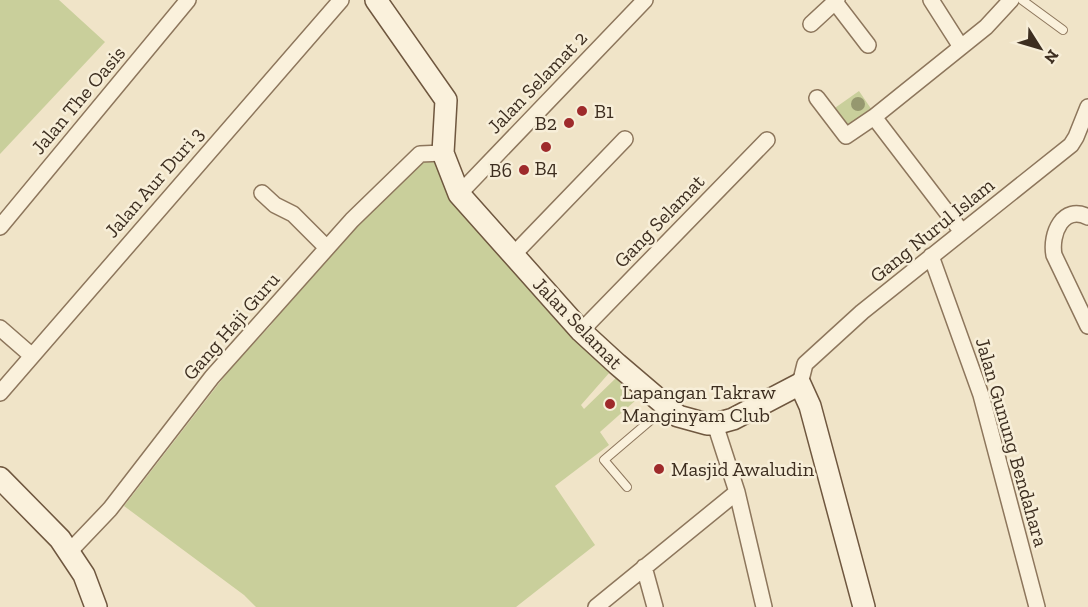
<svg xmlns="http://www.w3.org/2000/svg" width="1088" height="607" font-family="'Zilla Slab',serif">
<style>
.green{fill:#c9cf9b}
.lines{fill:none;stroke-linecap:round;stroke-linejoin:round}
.lane-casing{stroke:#8d765c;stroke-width:10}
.street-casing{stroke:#8d765c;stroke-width:18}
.secondary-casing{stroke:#6f573f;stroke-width:24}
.lane{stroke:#faf1dc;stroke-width:8}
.street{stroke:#faf1dc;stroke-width:15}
.secondary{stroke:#faf1dc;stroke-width:21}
.tree{fill:#96986f}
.poi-dot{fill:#9e2a2b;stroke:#f7eed8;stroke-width:2}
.labels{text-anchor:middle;stroke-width:5;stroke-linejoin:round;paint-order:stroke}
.street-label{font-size:20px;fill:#3d2e20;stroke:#f7eed8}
.poi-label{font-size:20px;fill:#3d2e20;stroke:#f7eed8;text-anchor:start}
</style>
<rect width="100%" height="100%" fill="#f0e4c8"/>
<!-- green -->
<path class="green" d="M0,0H59L105,42L0,154Z
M859,91L874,113L848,131L832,110Z
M443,153L459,194L617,364L581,405L584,409L616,378L636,400L600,432L609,445L555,486L595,545L516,607H256L244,595L124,506L234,364L270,326L352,220L401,170Z"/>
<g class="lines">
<defs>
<path id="lane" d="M1022,0L1063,30
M627,487L604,460L665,408"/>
<path id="street" d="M931,0L961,47
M835,2L868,45
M811,24L837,0
M817,98L846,136L874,117
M262,193L275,205L293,214L327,248
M459,194L645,0
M1088,217C1063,204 1050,234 1054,255L1088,326
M0,227L188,0
M962,232L874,117L986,27L1011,0
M513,255L625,139
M931,256L981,395L1037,607
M0,328L31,355
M581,331L767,140
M800,384L805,364L862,312L1071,145L1076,137L1088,107
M0,393L341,0
M715,424L737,492L764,607
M69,552L110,509L212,377L352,220L420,154L443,153
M644,567L655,607
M596,607L737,492"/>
<path id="secondary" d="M376,0L446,100L443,153L459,194L581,331L617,364L678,416L707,424H715L733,419L800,384L810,406L864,607
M0,478L60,539L84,575L96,607"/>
</defs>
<!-- lane casing -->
<use href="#lane" class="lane-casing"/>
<!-- street casing -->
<use href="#street" class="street-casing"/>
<!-- secondary casing -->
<use href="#secondary" class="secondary-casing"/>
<!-- lane -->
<use href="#lane" class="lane"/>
<!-- street -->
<use href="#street" class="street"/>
<!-- secondary -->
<use href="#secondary" class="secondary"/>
</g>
<!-- trees -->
<circle class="tree" cx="858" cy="104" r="7"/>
<!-- markers -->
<g class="poi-dot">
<circle cx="582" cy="111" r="6"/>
<circle cx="569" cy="123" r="6"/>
<circle cx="546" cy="147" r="6"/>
<circle cx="524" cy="170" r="6"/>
<circle cx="610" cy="404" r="6"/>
<circle cx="659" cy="469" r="6"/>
</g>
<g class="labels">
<!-- street labels -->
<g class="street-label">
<text transform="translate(537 82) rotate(-46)" y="7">Jalan Selamat 2</text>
<text transform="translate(78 100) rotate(-50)" y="7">Jalan The Oasis</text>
<text transform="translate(154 182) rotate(-49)" y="7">Jalan Aur Duri 3</text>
<text transform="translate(659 221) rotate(-46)" y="7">Gang Selamat</text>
<text transform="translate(932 230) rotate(-39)" y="7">Gang Nurul Islam</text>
<text transform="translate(578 323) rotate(46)" y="7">Jalan Selamat</text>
<text transform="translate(231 326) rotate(-49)" y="7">Gang Haji Guru</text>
<text transform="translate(1012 442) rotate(74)" y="7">Jalan Gunung Bendahara</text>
</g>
<!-- poi labels -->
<g class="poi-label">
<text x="594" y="118">B1</text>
<text x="557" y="130" text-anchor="end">B2</text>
<text x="546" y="175" text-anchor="middle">B4</text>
<text x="512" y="177" text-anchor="end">B6</text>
<text x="622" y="399">Lapangan Takraw<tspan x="622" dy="23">Manginyam Club</tspan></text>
<text x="671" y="476">Masjid Awaludin</text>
</g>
</g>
<!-- north arrow -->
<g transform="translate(1040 48) rotate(127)" stroke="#f7eed8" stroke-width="4.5" paint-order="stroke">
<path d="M0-4.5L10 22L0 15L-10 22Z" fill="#3d2e20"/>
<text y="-9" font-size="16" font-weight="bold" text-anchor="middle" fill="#3d2e20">N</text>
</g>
</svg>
